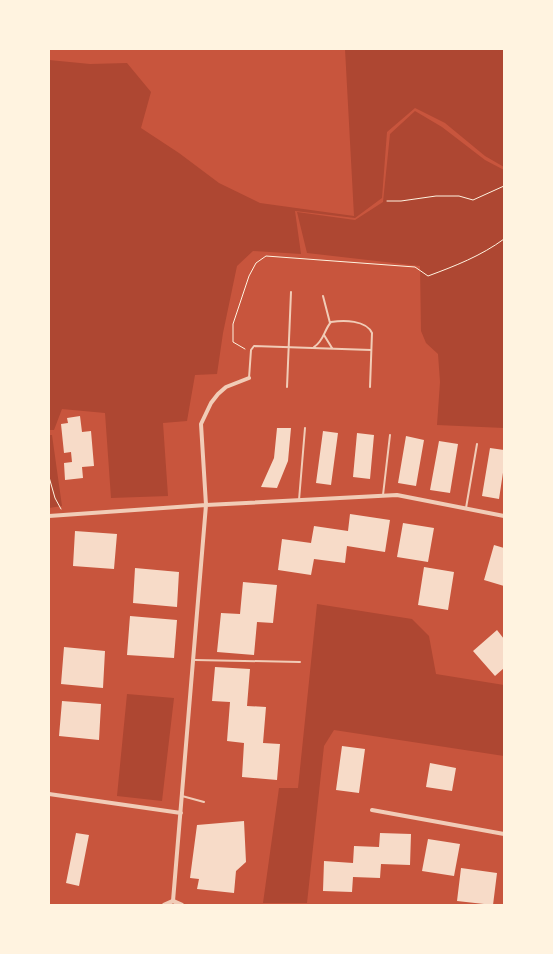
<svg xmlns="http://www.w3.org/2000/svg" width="553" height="954" font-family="'Public Sans',sans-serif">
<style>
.green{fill:#ae4732}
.building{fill:#f7dbc8}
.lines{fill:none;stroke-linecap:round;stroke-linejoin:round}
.path{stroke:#fff3e0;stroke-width:1}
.service{stroke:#f1ccb7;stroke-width:2}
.minor{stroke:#f1ccb7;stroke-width:4}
.tertiary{stroke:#f1ccb7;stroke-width:4.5}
</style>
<rect width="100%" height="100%" fill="#c8553d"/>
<!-- green -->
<path class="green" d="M345,49H504V167L485,156L445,123L415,108L387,132L382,198L355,218L295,211L301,254L253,251L237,266L223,333L217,374L195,375L187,421L163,423L168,496L111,498L105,413L62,409L54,430H49V60L90,64L127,63L151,92L141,128L179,153L219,183L260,203L354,216Z
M415,111L442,127L485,160L504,170V428L437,425L440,382L438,354L426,343L421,331L420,266L307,253L297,212L355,220L383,202L390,134Z
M49,435H52L62,506L49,508Z
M317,604L412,619L429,636L436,674L504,685V756L334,730L324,746L307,903H263L279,788H298Z
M127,694L174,698L162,801L117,796Z"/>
<!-- building -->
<path class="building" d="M80,416L82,432L91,431L94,466L82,467L83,478L65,480L64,463L72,462L71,452L64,453L61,424L68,423L67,418Z
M277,428H291L288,461L277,488L261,487L274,458Z
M323,431L338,433L331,485L316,483Z
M357,433L374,435L370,479L353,477Z
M406,436L424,440L416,486L398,483Z
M439,441L458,444L450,493L430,490Z
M490,448L504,450V466L499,499L482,496Z
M350,514L390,520L385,552L347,546L345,563L314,559L311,575L278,570L282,539L311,543L314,526L348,531Z
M403,523L434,528L428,562L397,557Z
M75,531L117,534L114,569L73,566Z
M494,545L504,548V586L484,580Z
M424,567L454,572L448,610L418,605Z
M135,568L179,572L177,607L133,603Z
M243,582L277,585L273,623L257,622L254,655L217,652L221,613L240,614Z
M130,616L177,620L174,658L127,655Z
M497,630L504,639V668L495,676L473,651Z
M64,647L105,651L103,688L61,684Z
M215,667L250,669L247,706L266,707L263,743L280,744L277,780L242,777L244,743L227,741L230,702L212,701Z
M62,701L101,704L99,740L59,736Z
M342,746L365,749L359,793L336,790Z
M430,763L456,768L452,791L426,787Z
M244,821L246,862L236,871L234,893L197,889L199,879L190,878L197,825Z
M76,833L89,835L79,886L66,883Z
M380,833L411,834L410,865L381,864L380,878L353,877L352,892L323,891L324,861L353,863L354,846L379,847Z
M428,839L460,844L454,876L422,871Z
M461,868L497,873L493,905L457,901Z"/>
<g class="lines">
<!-- path -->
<path class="path" d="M387,201H401L436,196H459L473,200L504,186
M245,349L233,342V324L249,276L256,263L266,256L415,267L428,276C455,266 481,256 504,239
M49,477L55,498L61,509"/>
<!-- service -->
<path class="service" d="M323,296L330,323
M324,335L332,348
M314,347C324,341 324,330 331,322C344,320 366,320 372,333L370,387
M249,378L251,350L254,346L371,350
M287,387L291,292
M383,495L390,435
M299,500L305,428
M466,508L477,444
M195,660L300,662
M182,796L204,802"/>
<!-- minor -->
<path class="minor" d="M49,516L206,505L397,495L504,516
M49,794L181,813
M372,810L504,834
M173,901L206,505L201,424L211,403L218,394L226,387L249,378"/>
<!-- tertiary -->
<path class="tertiary" d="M164,905L173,901L182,905"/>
</g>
<!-- border -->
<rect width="553" height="954" fill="none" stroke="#fff3e0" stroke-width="100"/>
</svg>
